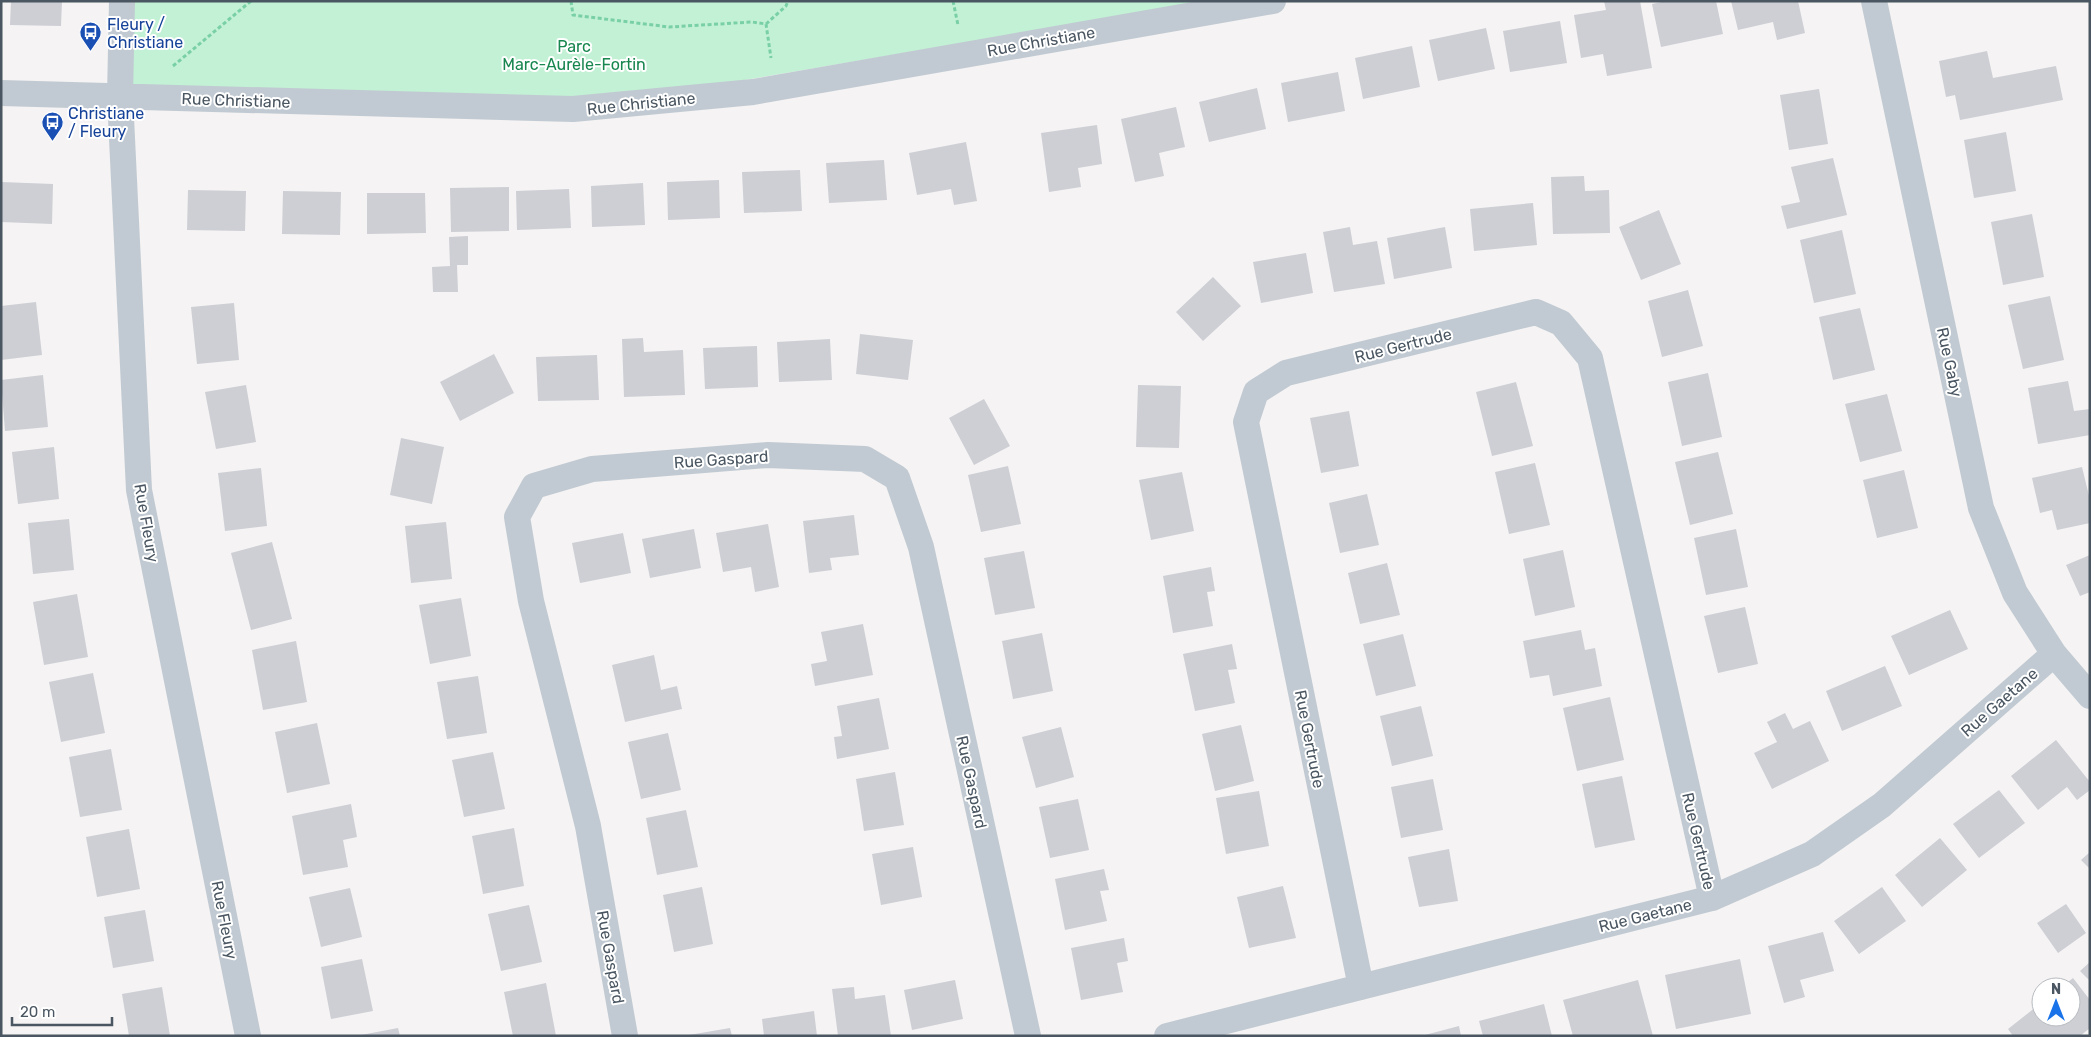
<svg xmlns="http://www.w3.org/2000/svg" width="2091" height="1037" font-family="Rubik,sans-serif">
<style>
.green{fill:#c3f1d5}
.building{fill:#cdcfd5}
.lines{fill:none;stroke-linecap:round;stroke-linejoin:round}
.path{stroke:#7ad0a6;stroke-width:3;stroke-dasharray:4 2.5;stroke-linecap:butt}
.street{stroke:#c1cad2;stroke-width:26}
.labels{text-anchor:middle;stroke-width:4;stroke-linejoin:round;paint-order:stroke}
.transit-label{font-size:16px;fill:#164399;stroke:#fff;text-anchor:start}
.street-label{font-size:16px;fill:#4a5661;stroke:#fff}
.park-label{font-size:16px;fill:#17864f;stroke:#fff}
</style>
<rect width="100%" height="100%" fill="#f5f3f3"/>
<!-- green -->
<path class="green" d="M122,1H1212L573,109L120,97Z"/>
<!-- building -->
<path class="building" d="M11,1H62L61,26L10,25Z
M1604,1H1640L1652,68L1607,76L1603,54L1581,58L1574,15L1606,10Z
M1666,1H1716L1723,34L1661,47L1652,4Z
M1731,1H1798L1805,33L1777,40L1773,22L1738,30Z
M1560,21L1567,63L1510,72L1503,31Z
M1486,28L1495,69L1438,81L1429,40Z
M1412,46L1420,87L1363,99L1355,58Z
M1987,51L1993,78L2056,66L2063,100L1960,120L1955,95L1946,97L1939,61Z
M1338,72L1345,111L1288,122L1281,83Z
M1257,88L1266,129L1209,142L1199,102Z
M1819,89L1828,144L1789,150L1780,95Z
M1176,107L1185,147L1159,153L1164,176L1135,182L1121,119Z
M1097,125L1102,164L1078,168L1081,187L1049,192L1041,133Z
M2006,132L2016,191L1974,198L1964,140Z
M966,142L977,201L954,205L951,189L917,195L909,153Z
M1833,158L1847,215L1787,229L1781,206L1800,202L1791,167Z
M884,160L887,200L829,203L826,163Z
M800,170L802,211L744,213L742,172Z
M1584,176L1585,191L1609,190L1610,233L1553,234L1551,177Z
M719,180L720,218L668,220L667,182Z
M1,182L53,184L52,224L1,222Z
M643,183L645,225L592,227L591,186Z
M509,187V231L451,232L450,188Z
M569,189L571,228L517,230L516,191Z
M188,190L246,191L245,231L187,230Z
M283,191L341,192L340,235L282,234Z
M367,193H425L426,233L367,234Z
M1533,203L1537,245L1474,251L1470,209Z
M1659,210L1681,264L1641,280L1619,227Z
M2032,214L2044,277L2003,285L1991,222Z
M1350,227L1353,245L1377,241L1385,284L1334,292L1323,232Z
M1445,227L1452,268L1394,279L1387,238Z
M1842,230L1856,294L1814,303L1800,240Z
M468,236V265H457L458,292H433L432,267L450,266L449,237Z
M1306,253L1313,293L1261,303L1253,262Z
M1213,277L1241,306L1203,341L1176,312Z
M1688,290L1703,346L1662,357L1648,301Z
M2050,296L2064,360L2023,369L2008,305Z
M36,302L42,355L1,360V306Z
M234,303L239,360L197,364L191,307Z
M1860,308L1875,370L1833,380L1819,317Z
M860,334L913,340L908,380L856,374Z
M643,338L644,352L683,350L685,395L624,397L622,339Z
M830,339L832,380L779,382L777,342Z
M757,346L758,387L705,389L703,348Z
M494,354L514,393L460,421L440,382Z
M597,355L599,400L538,401L536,357Z
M1708,373L1722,437L1682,446L1668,382Z
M43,375L48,427L5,431L1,380Z
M2068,381L2074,411L2090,409V435L2038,444L2028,388Z
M1516,382L1533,446L1492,456L1476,392Z
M246,385L256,442L216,449L205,392Z
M1138,385L1181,386L1179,448L1136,447Z
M1887,394L1902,451L1860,462L1845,404Z
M984,399L1010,446L974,465L949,418Z
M1349,411L1359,466L1321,473L1310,418Z
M401,438L444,447L432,504L390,495Z
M54,447L59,499L18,504L12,452Z
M1718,452L1733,514L1690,525L1675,462Z
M1535,463L1550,525L1509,534L1495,472Z
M1008,466L1021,524L981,532L968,475Z
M2082,467L2090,500V523L2057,530L2052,510L2040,513L2032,478Z
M261,468L267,526L225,531L218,473Z
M1904,470L1918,528L1877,538L1863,480Z
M1182,472L1194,531L1151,540L1139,480Z
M1367,494L1379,545L1340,553L1329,503Z
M854,515L859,555L830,558L832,570L809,573L803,521Z
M69,519L74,570L33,574L28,523Z
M446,522L452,579L411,583L405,526Z
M768,524L779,587L755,592L751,567L723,572L716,533Z
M694,529L701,568L650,578L642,539Z
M1736,529L1748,587L1706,595L1694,538Z
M623,533L631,573L580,583L572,543Z
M272,542L292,619L251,630L231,553Z
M1563,550L1575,607L1535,616L1523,559Z
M1024,551L1035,608L995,615L984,558Z
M2090,555V592L2080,596L2066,565Z
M1387,563L1400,615L1360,624L1348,573Z
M1211,567L1215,591L1207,592L1213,626L1173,633L1163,576Z
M77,594L88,657L44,665L33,602Z
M461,598L471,656L430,664L419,605Z
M1745,607L1758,664L1718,673L1704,616Z
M1950,610L1968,649L1909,675L1891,636Z
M863,624L873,675L815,686L811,664L827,661L821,632Z
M1581,630L1585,650L1595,648L1602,686L1553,696L1549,675L1530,678L1523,641Z
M1042,633L1053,691L1013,699L1002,641Z
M1403,634L1416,686L1376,696L1363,644Z
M296,641L307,702L263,710L252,650Z
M1232,644L1237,669L1228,670L1235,703L1195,711L1183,654Z
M654,655L661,690L677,686L682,709L625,722L612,665Z
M1885,666L1902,706L1842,731L1826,691Z
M93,673L105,733L61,742L49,682Z
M478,676L487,733L447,739L437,682Z
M1610,697L1624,760L1577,771L1563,708Z
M879,698L889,749L837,759L834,737L842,736L837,706Z
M1421,706L1433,756L1392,766L1380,716Z
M1785,713L1793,729L1810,721L1829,761L1772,789L1754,753L1777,742L1767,722Z
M317,723L330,784L287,793L275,732Z
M1241,725L1254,781L1215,791L1202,734Z
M1061,727L1074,777L1036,788L1022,737Z
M668,733L681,790L641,799L628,742Z
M2056,740L2090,782V790L2077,800L2067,787L2038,810L2011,776Z
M111,749L122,810L80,817L69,757Z
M493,752L505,809L464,817L452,760Z
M895,772L904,825L864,831L856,779Z
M1622,776L1635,840L1595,848L1582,784Z
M1433,779L1443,830L1401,838L1391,787Z
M1999,790L2025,823L1979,858L1953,824Z
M1259,791L1269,846L1226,854L1216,798Z
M1078,799L1089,850L1050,858L1039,807Z
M351,804L357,837L343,840L348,867L303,875L292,816Z
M686,810L698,867L657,875L646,818Z
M514,828L524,886L483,894L472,836Z
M129,829L140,889L97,897L86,837Z
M1940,838L1967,870L1922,907L1895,875Z
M913,847L922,897L881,905L872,854Z
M1449,849L1458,901L1419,907L1408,857Z
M2090,852V869L2081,860Z
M1104,869L1109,890L1100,891L1107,921L1065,930L1055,879Z
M1283,886L1296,938L1249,948L1237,897Z
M702,887L713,944L674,952L663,895Z
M1882,887L1906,921L1859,954L1834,921Z
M350,888L362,937L321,947L309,897Z
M2066,904L2086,933L2058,953L2037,923Z
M529,905L542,962L501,971L488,914Z
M145,910L154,961L113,968L104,917Z
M1823,932L1834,971L1800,980L1805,997L1784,1003L1768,946Z
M1124,938L1128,961L1117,963L1123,992L1081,1000L1071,948Z
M362,959L373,1011L331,1019L321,967Z
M1740,959L1751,1014L1676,1029L1665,975Z
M2090,962V981L2080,971Z
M2073,978L2090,1000V1028L2080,1036H2013L2008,1029L2041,1003V1017H2071V987H2062Z
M955,980L963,1019L912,1030L904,990Z
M1638,980L1653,1036H1573L1563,1000Z
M546,983L556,1036H513L504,992Z
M162,987L170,1036H129L122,994Z
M854,987L855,999L885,995L891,1036H838L832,989Z
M1544,1004L1552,1036H1483L1479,1021Z
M814,1011L817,1036H764L762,1019Z
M1459,1026L1461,1036H1426L1425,1035Z
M398,1028L400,1036H362L361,1035Z
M730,1028L732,1036H689V1035Z"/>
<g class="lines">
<!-- path -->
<path class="path" d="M571,1L573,15L669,27L752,22L766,24L771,58
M953,1L958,25
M766,24L786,6L788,1
M173,66L251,1"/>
<!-- street -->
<path class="street" d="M122,1L120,97L139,490L248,1036
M1874,1L1981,508L2015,593L2054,654L2090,696
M1,93L573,109L753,92L1273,1
M1361,987L1246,422L1256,392L1286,373L1536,312L1561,323L1590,358L1712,898
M625,1036L588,826L531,601L517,517L534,486L592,469L768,455L865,459L897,478L921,547L1028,1036
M1167,1036L1712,898L1812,854L1882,805L2054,654"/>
</g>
<!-- icons -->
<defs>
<symbol id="bus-pin" viewBox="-11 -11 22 30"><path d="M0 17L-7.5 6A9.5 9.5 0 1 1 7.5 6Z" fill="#1a4fb4" stroke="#fff"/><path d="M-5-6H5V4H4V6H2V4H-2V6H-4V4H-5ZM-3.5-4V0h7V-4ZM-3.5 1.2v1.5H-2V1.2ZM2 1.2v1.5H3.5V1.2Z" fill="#fff"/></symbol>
</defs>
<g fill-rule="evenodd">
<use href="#bus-pin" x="78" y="20" width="25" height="34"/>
<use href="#bus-pin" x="40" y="110" width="25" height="34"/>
</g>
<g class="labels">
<!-- transit labels -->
<g class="transit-label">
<text x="107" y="30">Fleury /<tspan x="107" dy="18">Christiane</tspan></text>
<text x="68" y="119">Christiane<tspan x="68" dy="18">/ Fleury</tspan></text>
</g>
<!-- street labels -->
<g class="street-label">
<text transform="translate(1041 41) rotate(-10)" y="6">Rue Christiane</text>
<text transform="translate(236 100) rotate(2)" y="6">Rue Christiane</text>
<text transform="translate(641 103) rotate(-6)" y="6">Rue Christiane</text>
<text transform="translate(1403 345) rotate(-14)" y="6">Rue Gertrude</text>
<text transform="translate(1950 362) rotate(78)" y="6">Rue Gaby</text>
<text transform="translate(721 459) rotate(-4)" y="6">Rue Gaspard</text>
<text transform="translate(147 523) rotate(80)" y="6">Rue Fleury</text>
<text transform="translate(1999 702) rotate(-41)" y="6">Rue Gaetane</text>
<text transform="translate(1310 739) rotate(79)" y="6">Rue Gertrude</text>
<text transform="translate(972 782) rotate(78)" y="6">Rue Gaspard</text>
<text transform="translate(1699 841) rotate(77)" y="6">Rue Gertrude</text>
<text transform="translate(1645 915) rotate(-14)" y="6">Rue Gaetane</text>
<text transform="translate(225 920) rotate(79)" y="6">Rue Fleury</text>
<text transform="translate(611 957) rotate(80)" y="6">Rue Gaspard</text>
</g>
<!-- park labels -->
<g class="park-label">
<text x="574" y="52">Parc<tspan x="574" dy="18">Marc-Aurèle-Fortin</tspan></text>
</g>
</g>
<!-- border -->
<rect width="2091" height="1037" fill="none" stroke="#4a5661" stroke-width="5"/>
<!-- north arrow -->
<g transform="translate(2056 1002)"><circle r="24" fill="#ffffff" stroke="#b7bbc0"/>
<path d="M0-4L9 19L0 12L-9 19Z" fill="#1a73e8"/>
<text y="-8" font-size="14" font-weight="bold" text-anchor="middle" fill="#4a5661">N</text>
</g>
<!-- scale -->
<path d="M12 1017v8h100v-8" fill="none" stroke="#4a5661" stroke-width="2.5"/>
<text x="20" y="1017" font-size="15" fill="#4a5661" stroke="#ffffff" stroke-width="4" paint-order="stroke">20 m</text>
</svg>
